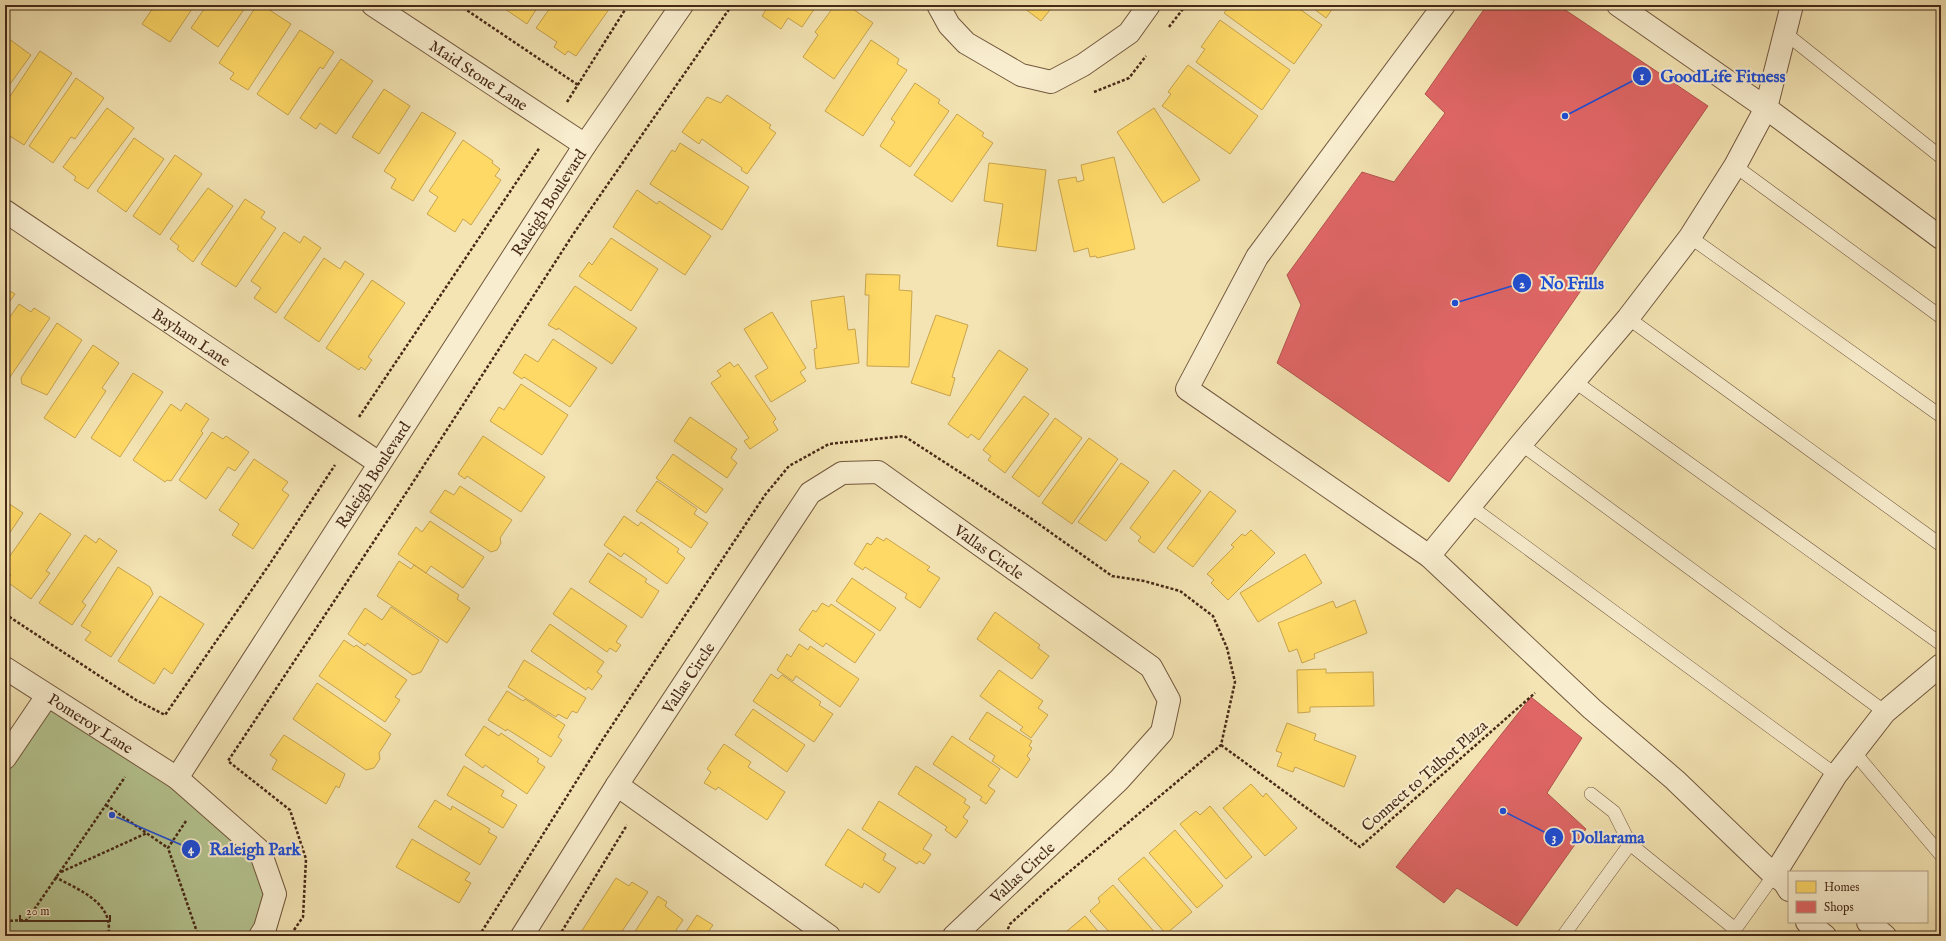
<svg xmlns="http://www.w3.org/2000/svg" width="1946" height="941" font-family="'IM FELL English',serif">
<style>
.green{fill:#b5c591;stroke:#7e7754}
.homes{fill:#ffd966;stroke:#c8a44e}
.shops{fill:#e06666;stroke:#b2544e}
.lines{fill:none;stroke-linecap:round;stroke-linejoin:round}
.service-casing{stroke:#72583e;stroke-width:14}
.minor-casing{stroke:#72583e;stroke-width:24}
.path{stroke:#472917;stroke-width:2.5;stroke-dasharray:3 2;stroke-linecap:butt}
.service{stroke:#f8edce;stroke-width:13}
.minor{stroke:#f8edce;stroke-width:22}
.labels{text-anchor:middle;stroke-width:4;stroke-linejoin:round;paint-order:stroke}
.street-label{font-size:16px;fill:#472917;stroke:#f8edce}
.leader{fill:none;stroke:#1d4ed8;stroke-width:1.5}
.callout-dot{fill:#1d4ed8;stroke:#f8edce;stroke-width:1.5}
.mark-label{font-size:12px;text-anchor:middle;font-weight:bold;fill:#fff}
.callout-label{font-size:17px;text-anchor:middle;font-weight:bold;fill:#1d4ed8;stroke:#f8edce;stroke-width:4;stroke-linejoin:round;paint-order:stroke}
</style>
<rect width="100%" height="100%" fill="#f4e4b3"/>
<filter id="stains"><feTurbulence type="fractalNoise" baseFrequency=".005" numOctaves="4"/><feColorMatrix values="0 0 0 0 .2 0 0 0 0 .09 0 0 0 0 .02 0 0 0 .5 -.17"/></filter>
<radialGradient id="worn" r=".72"><stop offset=".6" stop-color="#630" stop-opacity="0"/><stop offset="1" stop-color="#630" stop-opacity=".3"/></radialGradient>
<!-- green -->
<path class="green" d="M47,696L260,851L275,894L260,936H5V758Z"/>
<!-- homes -->
<path class="homes" d="M155,5L194,6L170,42L142,24Z
M207,5H247L218,47L191,28Z
M257,5H262L291,24L248,90L230,79L234,73L219,63Z
M499,5H539L527,24Z
M552,5H612L576,56L568,51L565,55L554,47L557,42L536,28Z
M769,5H817L802,27L788,18L781,29L762,16Z
M835,5H847L873,23L834,79L803,57L818,35L815,32Z
M1020,5H1054L1041,21Z
M1230,5H1294L1322,25L1294,64L1224,13Z
M1309,5H1335L1326,18Z
M1220,20L1290,70L1262,110L1196,62L1205,49L1201,47Z
M300,30L334,52L323,69L320,67L288,115L257,94Z
M5,36L31,55L5,91Z
M871,40L899,59L897,64L907,70L863,136L825,111Z
M40,51L72,73L24,145L5,133V104Z
M341,59L373,81L336,134L320,123L316,129L300,118Z
M1188,65L1258,116L1230,154L1162,106L1171,94L1168,92Z
M76,78L104,98L75,139L71,137L53,163L29,146Z
M915,83L940,100L938,103L949,111L910,167L880,146L895,122L891,119Z
M384,89L410,106L379,154L352,137Z
M727,95L771,125L769,128L776,133L747,174L741,170L742,168L702,139L699,144L682,132L707,97L721,103Z
M107,108L134,128L88,189L74,180L76,177L63,167Z
M1154,108L1200,180L1163,203L1117,132Z
M422,112L456,133L413,201L391,188L396,179L384,171Z
M957,114L984,133L982,136L993,143L952,202L914,175Z
M134,138L164,159L126,212L97,191Z
M463,140L493,161L492,163L500,169L495,176L501,180L471,225L463,219L455,232L427,214L438,197L429,191Z
M680,143L749,187L722,230L650,184L672,150L675,152Z
M175,155L202,174L160,235L133,216Z
M1114,157L1135,249L1097,258L1096,256L1090,257L1088,248L1074,252L1058,180L1076,177L1077,182L1084,180L1081,165Z
M989,163L1046,170L1036,251L997,246L1003,204L984,201Z
M208,188L233,206L193,262L177,249L179,246L170,239Z
M637,190L657,204L659,201L711,236L685,275L613,227Z
M245,199L265,212L261,218L276,228L236,287L201,264Z
M284,232L300,243L304,236L321,248L276,313L254,298L261,288L251,281Z
M611,238L658,269L631,311L579,276L589,262L592,265Z
M324,258L340,269L345,261L364,274L319,342L284,318Z
M866,274L900,275L899,290L912,291L909,367L867,366L869,295H865Z
M372,280L405,303L368,357L372,360L365,370L361,367L359,370L326,348Z
M575,286L637,328L612,364L558,328L557,330L548,325Z
M5,288L15,294L5,308Z
M844,296L848,330L855,329L859,363L816,369L814,349L817,348L811,301Z
M19,304L31,312L34,308L50,318L8,380L5,379V324Z
M772,312L806,368L800,372L806,381L771,402L755,376L768,368L744,329Z
M936,315L968,325L952,377L955,378L950,396L911,383Z
M57,323L82,340L47,395L22,384L21,378Z
M553,339L597,368L570,407L524,377L522,379L513,373L525,354L538,362Z
M93,345L119,363L102,388L106,391L75,438L44,418Z
M999,350L1028,369L979,440L971,434L968,438L948,424Z
M730,362L734,367L738,364L776,419L773,422L778,430L750,449L744,441L749,438L711,383L721,376L717,371Z
M133,373L163,392L120,457L91,438Z
M521,384L568,415L542,455L490,421L499,407L504,410Z
M1024,396L1049,414L1005,473L988,460L991,456L983,450Z
M186,403L209,419L201,431L203,433L171,481L167,480L165,482L133,460L171,404L181,411Z
M690,417L737,449L731,458L737,463L727,478L674,441Z
M1055,418L1082,438L1039,497L1012,477Z
M212,432L223,439L226,436L249,452L235,471L228,467L206,499L179,480Z
M483,436L545,477L521,512L467,476L465,479L458,474Z
M1089,438L1118,459L1072,524L1042,503Z
M673,454L723,489L706,513L656,478Z
M254,459L288,482L282,490L289,495L253,549L232,535L239,524L219,510Z
M1121,463L1149,482L1106,541L1078,522Z
M1174,470L1201,491L1154,553L1138,541L1141,537L1130,528Z
M657,481L697,509L694,514L708,523L691,548L636,511Z
M460,486L512,520L500,538L501,543L497,550L491,552L430,512L445,490L454,495Z
M1210,491L1236,511L1193,567L1167,548Z
M5,501L23,513L5,540Z
M40,513L71,534L46,571L50,573L31,599L6,581L11,575L5,571V563Z
M624,516L638,526L641,522L679,549L677,552L685,558L667,584L624,553L621,557L604,545Z
M430,521L484,557L463,588L431,566L426,573L398,554L416,527L422,532Z
M1251,530L1275,553L1228,600L1211,583L1214,580L1207,574L1234,547L1231,545L1242,534L1245,536Z
M85,535L96,543L99,538L117,551L82,602L86,605L72,625L39,603Z
M877,537L884,541L886,538L930,567L927,570L940,578L920,608L905,598L907,594L865,567L863,570L854,564L867,543L871,545Z
M608,553L647,579L645,582L659,591L642,618L589,582Z
M1305,554L1322,583L1258,622L1240,593Z
M399,561L411,569L414,565L459,595L457,599L470,608L447,643L377,596Z
M118,567L150,587L153,594L111,657L85,640L91,632L81,626Z
M852,578L896,608L880,631L836,601Z
M571,588L627,626L616,642L621,645L616,652L610,648L607,652L553,614Z
M160,596L204,624L172,674L164,668L154,684L118,661Z
M1355,600L1367,633L1314,654L1315,658L1302,663L1297,649L1289,652L1278,623L1333,601L1336,608Z
M822,603L829,607L831,604L875,634L855,663L826,643L823,647L799,630L813,610L816,612Z
M391,607L439,640L421,672L413,675L367,643L365,646L348,634L365,608L382,620Z
M995,612L1040,645L1038,648L1049,656L1032,679L977,639Z
M550,624L604,662L597,672L602,676L592,690L588,687L586,690L531,651Z
M344,640L354,647L356,645L407,680L395,697L400,700L385,722L319,676Z
M799,644L808,650L810,646L859,679L840,707L796,676L793,681L777,670L787,654L791,657Z
M524,660L586,698L577,713L572,711L567,719L558,714L556,717L508,687Z
M1326,669V673L1373,672L1374,706L1310,707V712L1298,713L1297,670Z
M999,670L1043,701L1038,708L1048,715L1031,738L1020,730L1023,727L980,696Z
M771,674L778,679L782,675L821,702L819,705L833,714L814,742L753,701Z
M317,683L391,734L379,753L380,759L374,768L366,770L293,719Z
M507,691L523,701L525,699L565,725L558,737L562,740L551,757L507,729L506,731L488,720Z
M753,709L805,745L787,772L735,735Z
M987,712L1032,741L1029,746L1032,748L1027,756L1030,759L1017,778L992,761L995,756L969,739Z
M1287,723L1316,734L1314,740L1356,756L1344,787L1295,767L1293,772L1277,766L1282,753L1276,751Z
M484,726L499,736L501,733L539,759L537,762L545,767L527,794L485,765L483,768L465,755Z
M284,735L345,774L339,788L336,786L326,804L272,769L277,760L270,755Z
M952,736L1000,769L988,786L995,791L986,804L980,800L982,797L933,764Z
M724,744L751,762L748,767L785,792L767,820L718,787L716,790L704,783L711,772L707,769Z
M464,766L504,791L501,796L517,805L503,828L447,795Z
M916,766L966,799L964,803L970,807L963,817L968,821L956,838L945,830L947,827L898,794Z
M1251,784L1263,797L1266,793L1297,828L1265,856L1223,808Z
M435,800L451,810L452,806L490,829L488,832L497,837L480,865L418,827Z
M879,801L932,835L923,849L931,854L924,864L919,861L917,864L862,829Z
M1210,806L1252,857L1226,879L1180,824L1196,811L1200,815Z
M848,829L886,854L883,860L896,868L879,893L864,883L862,888L825,865Z
M1175,830L1223,886L1197,908L1149,853Z
M412,839L470,873L465,880L471,883L459,903L396,867Z
M1144,857L1192,912L1166,934L1118,879Z
M616,878L629,886L632,882L648,892L619,936H587L581,932Z
M1113,885L1158,936H1113L1090,911L1100,902L1098,898Z
M658,896L667,902L665,906L683,920L672,936H632Z
M697,915L713,925L708,932L715,936H683Z
M1085,916L1102,936H1061Z
M401,931L409,936H398Z"/>
<!-- shops -->
<path class="shops" d="M1487,5H1558L1708,106L1449,482L1277,363L1301,305L1287,275L1362,172L1394,182L1445,113L1425,94Z
M1531,697L1582,738L1547,793L1586,829L1517,926L1457,888L1444,903L1396,867Z"/>
<g class="lines">
<defs>
<path id="service" d="M1785,33L1941,157
M1735,166L1941,317
M1690,237L1941,416
M1628,318L1941,545
M1574,381L1941,644
M1521,444L1885,712
M1470,506L1836,775
M1854,752L1941,855
M1591,794L1614,812L1630,844
M1731,935L1774,875
M1563,936L1630,844L1735,929"/>
<g id="minor">
<path id="s1" d="M373,5L585,145"/>
<path d="M938,5L949,25L966,43L1021,75L1051,82L1083,65L1129,33L1149,5"/>
<path d="M1618,5L1766,108L1792,5"/>
<path id="s2" d="M5,211L379,463"/>
<path d="M1429,556L1187,389L1257,257L1444,5"/>
<path id="s3" d="M5,668L177,778L260,851L275,894L265,928L260,936"/>
<path d="M5,758L47,696"/>
<path id="s4" d="M177,778L585,145L682,5"/>
<path d="M617,785L829,936"/>
<path d="M1774,875L1675,780L1592,709L1429,556L1521,444L1628,318L1690,237L1735,166L1766,108L1941,238"/>
<path d="M1789,890L1784,882L1774,875L1836,775L1885,712L1941,665"/>
<path d="M1807,922L1825,936"/>
<path d="M1868,922L1885,936"/>
<path id="s5" d="M522,936L617,785L810,493L842,473L878,472L1151,667L1169,700L1162,732L1119,780L954,936"/>
</g>
</defs>
<!-- service casing -->
<use href="#service" class="service-casing"/>
<!-- minor casing -->
<use href="#minor" class="minor-casing"/>
<!-- path -->
<path class="path" d="M459,5L578,85
M1169,27L1186,5
M1094,92L1129,78L1146,56
M567,102L628,5
M359,417L540,147
M5,614L136,700L165,715L269,565L335,465
M1221,745L1360,847L1535,693
M106,805L168,848
M186,821L168,848L197,932L202,936
M61,872L147,833
M55,877C79,890 115,903 108,936
M5,921L27,920L125,777
M294,930L303,917L306,859L290,810L228,761L408,490L574,233L732,5
M479,936L603,739L765,495L789,466L829,444L904,436L1026,515L1112,576L1144,581L1180,591L1213,616L1227,648L1235,682L1221,745L1050,888L1010,924L1005,936
M559,936L627,825"/>
<!-- service -->
<use href="#service" class="service"/>
<!-- minor -->
<use href="#minor" class="minor"/>
</g>
<g class="labels">
<!-- street labels -->
<g class="street-label">
<text dy="6" stroke="none"><textPath href="#s1" startOffset="127">Maid Stone Lane</textPath></text>
<text dy="6" stroke="none"><textPath href="#s4" startOffset="685">Raleigh Boulevard</textPath></text>
<text dy="6" stroke="none"><textPath href="#s2" startOffset="225">Bayham Lane</textPath></text>
<text dy="6" stroke="none"><textPath href="#s4" startOffset="361">Raleigh Boulevard</textPath></text>
<text dy="6" stroke="none"><textPath href="#s5" startOffset="739">Vallas Circle</textPath></text>
<text dy="6" stroke="none"><textPath href="#s5" startOffset="307">Vallas Circle</textPath></text>
<text dy="6" stroke="none"><textPath href="#s3" startOffset="102">Pomeroy Lane</textPath></text>
<text transform="translate(1424 775) rotate(-41)" y="6">Connect to Talbot Plaza</text>
<text transform="translate(1022 872) rotate(-43)" y="6">Vallas Circle</text>
</g>
</g>
<!-- callouts -->
<path class="leader" d="M1565 116L1642 76M1455 303L1522 283M1503 811L1554 837M112 815L191 849"/>
<g class="callout-dot">
<circle cx="1565" cy="116" r="4"/>
<circle cx="1455" cy="303" r="4"/>
<circle cx="1503" cy="811" r="4"/>
<circle cx="112" cy="815" r="4"/>
<circle cx="1642" cy="76" r="10"/>
<circle cx="1522" cy="283" r="10"/>
<circle cx="1554" cy="837" r="10"/>
<circle cx="191" cy="849" r="10"/>
</g>
<g class="mark-label">
<text x="1642" y="80">1</text>
<text x="1522" y="288">2</text>
<text x="1554" y="841">3</text>
<text x="191" y="853">4</text>
</g>
<g class="callout-label">
<text x="1723" y="82">GoodLife Fitness</text>
<text x="1572" y="289">No Frills</text>
<text x="1608" y="843">Dollarama</text>
<text x="255" y="855">Raleigh Park</text>
</g>
<!-- margin -->
<rect width="1946" height="941" fill="none" stroke="#f4e4b3" stroke-width="20"/>
<rect x="6" y="6" width="1934" height="929" fill="none" stroke="#472917" stroke-width="2"/>
<rect x="10" y="10" width="1926" height="921" fill="none" stroke="#472917"/>
<!-- legend -->
<rect x="1788" y="871" width="140" height="52" fill="#f8edce" stroke="#b19f85"/>
<rect x="1796" y="881" width="20" height="12" fill="#ffd966" stroke="#b19f85"/>
<text x="1824" y="891" font-size="12" fill="#472917">Homes</text>
<rect x="1796" y="901" width="20" height="12" fill="#e06666" stroke="#b19f85"/>
<text x="1824" y="911" font-size="12" fill="#472917">Shops</text>
<!-- scale -->
<path d="M20 915v6h90v-6" fill="none" stroke="#472917" stroke-width="2"/>
<text x="26" y="915" font-size="12" fill="#472917" stroke="#f8edce" stroke-width="3" paint-order="stroke">20 m</text>
<rect width="100%" height="100%" filter="url(#stains)"/>
<rect width="100%" height="100%" fill="url(#worn)"/>
</svg>
